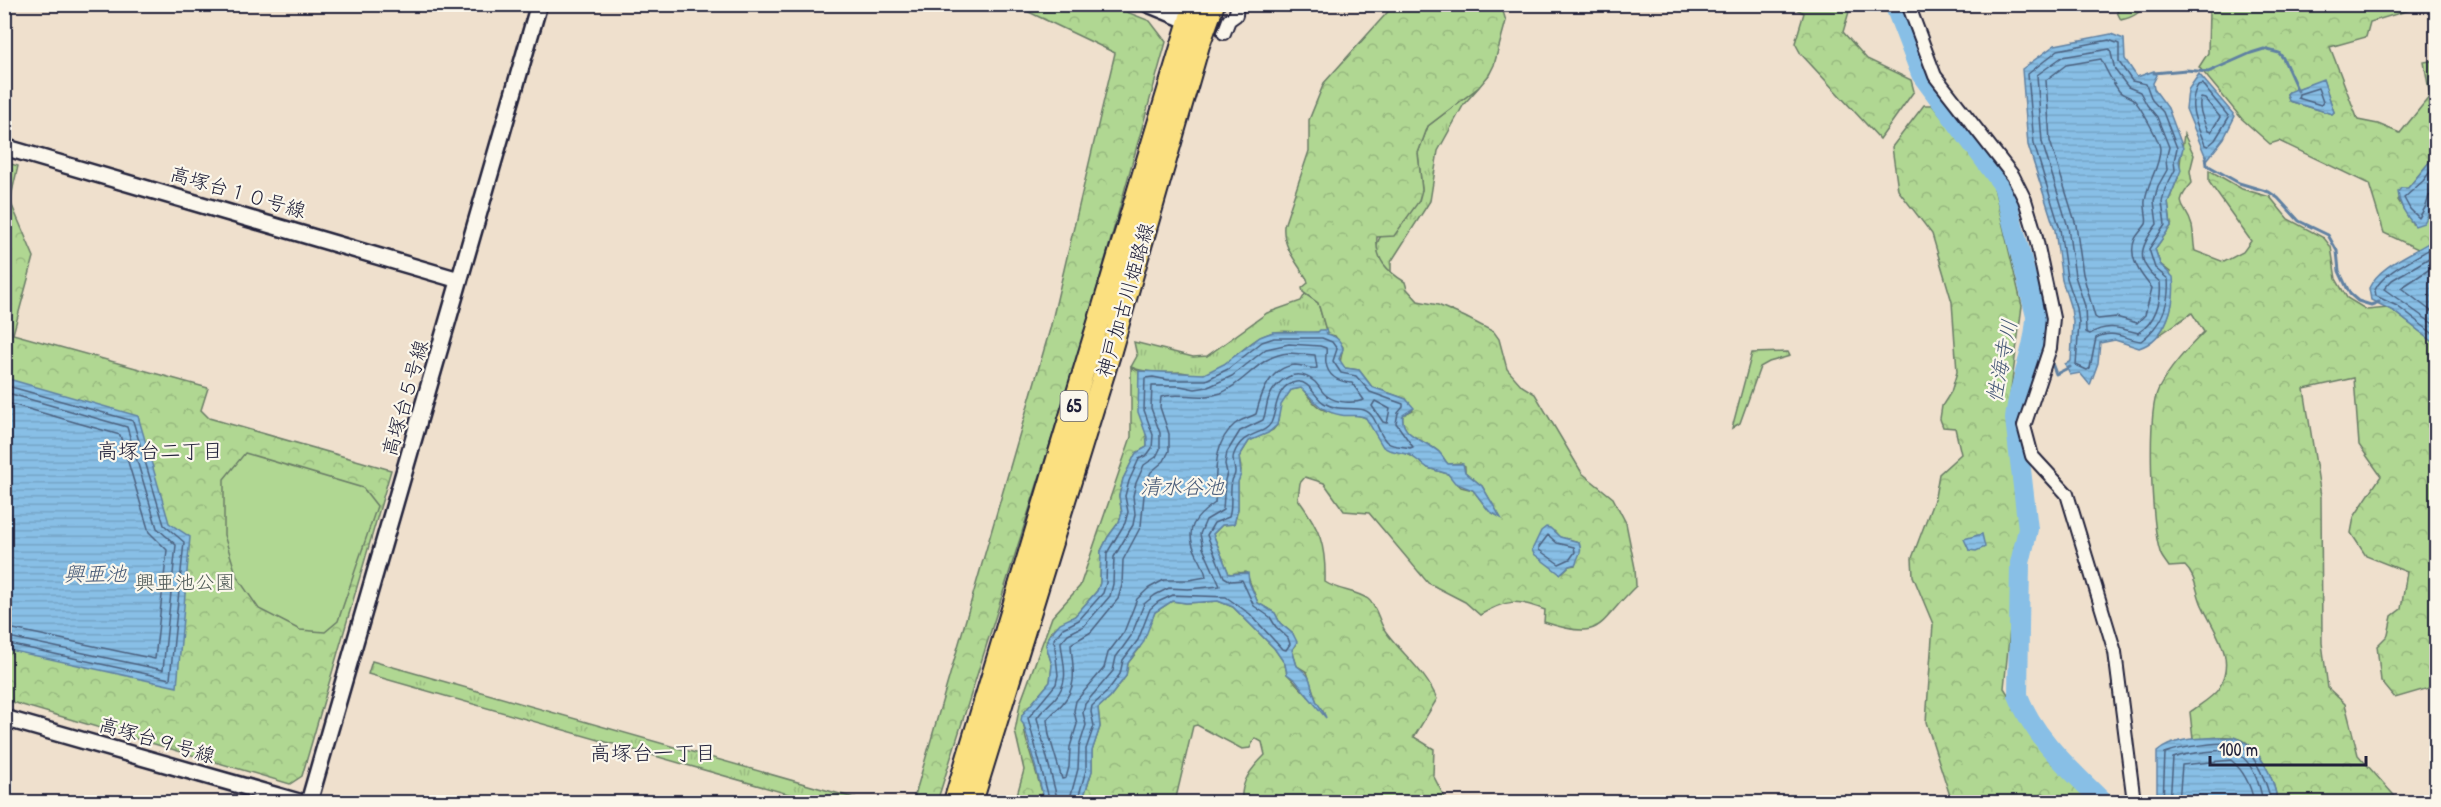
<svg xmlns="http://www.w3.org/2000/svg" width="2441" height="807" font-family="'Patrick Hand','Klee One',sans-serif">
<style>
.grass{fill:url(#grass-tufts);stroke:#697c66;stroke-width:1.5}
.forest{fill:url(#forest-crowns);stroke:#697c66;stroke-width:1.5;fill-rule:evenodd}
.garden{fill:#b0d792;stroke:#697c66;stroke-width:1.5}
.water{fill:url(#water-rules);stroke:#5f80a2;stroke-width:1.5}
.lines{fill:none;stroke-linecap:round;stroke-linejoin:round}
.shore{stroke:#4b617f;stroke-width:1.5}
.stream{stroke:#5f80a2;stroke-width:3}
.river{stroke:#88bfe6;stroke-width:20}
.minor-casing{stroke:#22223b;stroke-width:16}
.tertiary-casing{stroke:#22223b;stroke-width:20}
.primary-casing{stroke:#22223b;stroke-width:24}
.minor{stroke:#fbf7ec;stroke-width:12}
.tertiary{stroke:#fbf7ec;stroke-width:15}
.primary{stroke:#fbe080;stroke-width:20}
.labels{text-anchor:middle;stroke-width:4.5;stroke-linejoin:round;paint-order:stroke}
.shield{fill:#fbf7ec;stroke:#636270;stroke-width:1.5}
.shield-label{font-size:18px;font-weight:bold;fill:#22223b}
.street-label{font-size:20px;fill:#22223b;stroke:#fbf7ec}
.park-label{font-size:20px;fill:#4d5855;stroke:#fbf7ec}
.water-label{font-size:21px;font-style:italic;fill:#465977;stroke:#fbf7ec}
.neighbourhood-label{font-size:21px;fill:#22223b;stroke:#fbf7ec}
</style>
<defs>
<pattern id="grass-tufts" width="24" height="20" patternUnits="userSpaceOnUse" patternTransform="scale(1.5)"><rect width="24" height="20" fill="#b0d792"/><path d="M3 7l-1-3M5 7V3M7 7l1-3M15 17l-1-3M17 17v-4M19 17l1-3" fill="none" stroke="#97b87f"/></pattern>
<pattern id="forest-crowns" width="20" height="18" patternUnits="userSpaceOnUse" patternTransform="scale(1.5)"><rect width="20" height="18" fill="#b0d792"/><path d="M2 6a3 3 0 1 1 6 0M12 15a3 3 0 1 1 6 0" fill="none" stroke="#97b87f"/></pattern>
<pattern id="water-rules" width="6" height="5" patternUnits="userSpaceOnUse" patternTransform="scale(1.5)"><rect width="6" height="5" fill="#88bfe6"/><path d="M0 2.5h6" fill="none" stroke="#75a4c6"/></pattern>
</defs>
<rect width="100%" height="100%" fill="#efe0cd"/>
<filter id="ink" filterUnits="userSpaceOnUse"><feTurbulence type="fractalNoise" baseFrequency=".0167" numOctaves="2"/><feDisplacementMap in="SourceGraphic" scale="12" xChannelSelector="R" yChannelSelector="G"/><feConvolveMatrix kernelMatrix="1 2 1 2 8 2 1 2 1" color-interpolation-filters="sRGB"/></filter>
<g filter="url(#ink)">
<!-- grass -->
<path class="grass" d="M1479,87L1464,104L1438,151L1430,201L1391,262V273C1367,250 1376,239 1396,218C1405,209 1413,199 1422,190L1418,153L1428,126Z
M1305,294L1318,303L1326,330C1323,330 1320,332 1317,332C1302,335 1286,328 1271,333C1245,340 1230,369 1204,374C1196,376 1189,373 1181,372C1165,372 1146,374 1131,367L1137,356L1134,342L1193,357L1207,356L1267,313L1301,301Z
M1788,352L1790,356L1769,362L1760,367L1740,423L1732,428L1752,353Z
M372,661L868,802H816L368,674Z"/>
<!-- forest -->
<path class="forest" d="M1014,5H1109L1150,21L1166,42L1083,339L937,802H913L1050,329L1115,53Z
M1394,5H1501L1506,21L1494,65L1489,75L1479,87L1428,126L1418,153L1422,190L1419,201L1394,236L1377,237C1375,260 1387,271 1405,282L1407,289L1418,301L1438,305L1465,317L1494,332L1499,339L1507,369L1522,386L1535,394L1582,473L1613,498L1626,523L1635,568L1636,586C1596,624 1605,642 1544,622L1545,610C1517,599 1507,599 1480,615L1465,602L1428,583L1369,513L1344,511L1324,483L1305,477L1300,483L1298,499C1320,529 1326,545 1325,582C1338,591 1355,590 1368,599C1377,606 1379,623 1386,632C1403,655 1426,672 1437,699L1414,737L1434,749L1433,775L1447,802H1242C1240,782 1251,769 1265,755L1262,742L1255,738L1250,748L1242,749L1197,725L1193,726L1175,802H1082L1092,771V751L1100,727L1098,708L1110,697L1126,676L1128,663L1139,649L1155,612L1172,601L1186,603L1218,601L1233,607L1274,648L1285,664L1287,674L1324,713L1317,703L1307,672L1297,666L1292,650L1296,645L1293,634L1280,623L1275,613L1258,603L1246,572L1229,574L1213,534L1222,525L1234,524L1238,509V482L1241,470L1239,457L1249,441L1273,430L1277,425L1280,405L1291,390L1301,388C1308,394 1313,405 1322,409C1336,416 1355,412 1366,418L1403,452L1421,461L1428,468L1448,474L1461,487L1473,490L1489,511L1500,517L1482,486L1465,472V466L1460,463L1448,464C1444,460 1443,456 1439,452C1427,440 1399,437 1403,415L1413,410L1406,399L1372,387L1359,370L1345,368L1340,363L1343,347L1335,336L1327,334L1318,303L1303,292L1302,288L1308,283L1307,279C1297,263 1282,246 1284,226L1309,151V120L1324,83ZM1554,531L1559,537L1576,541L1575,565L1569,566L1563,572Z
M1788,5H1851L1843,32L1867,59L1911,80L1914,91L1880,139L1801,54L1795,43L1804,13Z
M2119,5V4L2144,5C2140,14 2130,18 2121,20L2117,12Z
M2211,5H2412L2413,9L2370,22L2366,37L2330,47L2358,120L2378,124L2400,133L2430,96L2424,62L2436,60V154L2398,200L2413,224L2432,208L2436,193V238L2420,250L2384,233L2369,184L2279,141L2270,144L2242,119L2199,67L2208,53L2209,11ZM2323,80L2334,112L2332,114L2289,101L2287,94L2289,92Z
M1924,105H1932L1992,179L2022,306L2008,411L2020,530L2004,688L2049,760L2092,802H2056L2043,793L2036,802H1952L1926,722L1933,624L1913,576L1912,558L1935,497L1939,474L1961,454L1955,428L1943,427L1940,419L1942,406L1951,392L1957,372L1952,302L1932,234L1898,190L1892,147Z
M2184,134L2194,155L2190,171L2192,183C2171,207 2186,203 2192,226C2194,235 2193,243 2195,251L2224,262L2243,252L2251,241L2209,182V170L2242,189L2270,197L2288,219L2324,238L2331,247L2336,279L2347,298L2367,310L2388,308L2393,311L2436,344V686L2395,698L2381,681L2377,646L2388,635L2392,616L2401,609L2407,572L2366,556L2351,533L2354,517L2381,476L2359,445L2354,378L2304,389L2321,496L2322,643L2328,688L2345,704L2358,755L2400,802H2277C2276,783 2259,746 2240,739C2227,734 2207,739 2193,740L2190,712C2199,705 2214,697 2219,688C2237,657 2214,632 2202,605C2196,592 2196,576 2185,566L2169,567C2166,562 2161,557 2160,552C2151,525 2147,414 2158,390C2169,368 2187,349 2204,332L2192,313L2158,336C2174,312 2173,299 2170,272L2160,264L2155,249L2171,226L2168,202L2178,178Z
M4,162L18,166L10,201L34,257L13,334L208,388L201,410L209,418L391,470L302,776L290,784L5,700Z
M1131,367L1139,371C1137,397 1147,422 1147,447L1136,453L1123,479L1119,496L1122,513L1119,522L1108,537L1101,551L1100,583L1097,591L1075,616L1052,630L1048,637L1046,645L1052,665L1050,682L1022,715L1026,739L1045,802H1015L1024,770L1015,731L1020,704L1052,617L1080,586L1131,437Z"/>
<!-- garden -->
<path class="garden" d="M245,453L363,488L377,506L338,621L325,632L300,630L259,609L237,577L224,535V479Z"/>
<!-- water -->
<path class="water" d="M2111,34L2124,39L2125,59L2137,77L2154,71L2157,75L2153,83L2154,89L2168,108L2183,148L2179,161L2181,170L2168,202L2171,226L2155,249L2160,264L2173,277C2176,303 2167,339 2139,348L2115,340L2100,343L2098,363L2090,385L2080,373L2070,375L2065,364L2071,361L2073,322L2071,309L2062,280L2055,230L2028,145L2022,69L2055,45Z
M2199,74L2235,116L2224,138L2207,160L2186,109L2188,90Z
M2323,79L2334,112L2332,114L2289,101L2287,94L2289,92Z
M2436,154C2437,181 2437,199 2424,223L2415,226C2407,217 2399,205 2398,192L2401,188H2408Z
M2436,238V344L2393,311L2371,300L2369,288C2380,264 2415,253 2436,238Z
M1320,330H1326L1327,334C1336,336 1341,340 1343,349L1339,359L1345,368L1359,370L1372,387L1406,399L1414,408L1403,415C1399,436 1427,441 1439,452C1443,456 1444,460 1448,464H1463L1465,472L1482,486L1501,518L1489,511L1473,490L1455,483L1448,474L1428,468L1410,455L1389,450L1383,447L1366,418C1358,413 1350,417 1341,415C1319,411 1316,401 1301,388L1291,390L1281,405L1277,425L1268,433L1249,441L1239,457L1241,474L1238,482V509L1234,524L1222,525L1213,534L1229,574L1248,573L1249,582L1258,603L1275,613L1280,623L1293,634L1297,642L1292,650L1297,666C1316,680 1307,681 1316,700C1319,707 1324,711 1326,718L1295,680L1287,674L1285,664L1274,648L1233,607L1218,601L1186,603L1172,601L1155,612L1143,643L1128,663L1126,676L1110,697L1098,708L1100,727L1092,751V771L1082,802H1045L1024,725L1021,721L1022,715L1050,682L1052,665L1046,645L1048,637L1060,623L1075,616L1097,591L1100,583L1101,551L1108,537L1119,522L1122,513L1119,496L1123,479L1136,453L1147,447V437L1138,412L1139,371L1204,374L1224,364L1260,337L1273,332H1318Z
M5,378L138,416L169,523L190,537L177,687L5,649Z
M1546,527L1550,528L1560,537L1579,542C1583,555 1578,553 1576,564L1569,566L1560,574L1534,554L1532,550L1541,531Z
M1982,534L1985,547L1976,551L1969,550L1964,539Z
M2233,737C2258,743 2275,778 2277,802H2157V752C2175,735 2210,739 2233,737Z"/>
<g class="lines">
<!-- shore -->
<path class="shore" d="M2109,40L2119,44V62L2132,81L2146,84L2152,100L2163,112L2177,148L2174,161L2175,170L2165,189L2162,202L2165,225L2149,249L2155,268L2168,279C2170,304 2161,326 2141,341C2125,339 2112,329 2096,338L2090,368L2087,370L2076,365L2079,323L2077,308L2067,278L2060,229L2034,144L2028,74L2058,50Z
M2110,49L2115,70L2128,87L2140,92L2147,105L2157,117L2169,147L2166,159L2167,170L2158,186L2154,201L2157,224C2139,248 2135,261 2160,282C2162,301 2155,323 2138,333C2120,328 2106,323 2090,334L2086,332L2085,306L2075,276L2068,227L2042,142L2037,75L2062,57Z
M2101,59C2106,70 2111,80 2119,91C2123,96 2130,96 2134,100C2140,106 2160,141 2160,149C2160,168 2147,182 2145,201C2144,208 2148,219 2146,224C2143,229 2138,233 2135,239C2127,257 2141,275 2152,288L2145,315L2137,323L2116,317L2098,319L2095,317L2083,274L2076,225L2050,141L2046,80L2066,65Z
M2202,84L2229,117L2215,140L2208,146L2205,145C2197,124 2186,106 2198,85Z
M2318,88L2323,102L2321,105L2298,98L2299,94Z
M2201,98L2205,99L2220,117L2211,132L2208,131C2204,121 2197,108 2201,98Z
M2436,164L2423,181L2404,198L2410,209L2419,218L2426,206L2429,196L2436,193
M2436,245C2419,257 2383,271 2375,290L2376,296L2397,306L2436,336
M2436,254L2392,280L2384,289L2436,326
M2436,265L2401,288L2436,315
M1289,353L1315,355L1317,368C1311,370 1303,365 1295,365C1270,367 1261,394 1256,414C1249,418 1241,419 1235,424C1211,444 1217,476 1215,503C1195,517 1183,529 1197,555C1201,562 1205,569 1206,577L1189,580H1164L1149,588L1137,599L1124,632L1108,653L1104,668L1076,701L1074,711L1077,724L1070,747L1069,767L1066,778L1062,779L1049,735L1047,720C1051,714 1058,709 1063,703C1079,684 1072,666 1071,644L1091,632L1118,599L1122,585L1123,560L1141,526L1145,485L1151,472L1164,461L1169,451V434L1160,407L1161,397C1180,391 1199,401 1221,393C1247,382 1259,355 1289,353Z
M4,385L133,421L164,525L184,542L170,679L4,643
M4,392L127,427L157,528L176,545L163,670L4,636
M1375,401L1390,409L1387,423L1383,422L1372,406Z
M4,402L120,435L149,532L167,550L155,659L4,627
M1548,535L1557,543L1574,547L1575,552L1570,559L1559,564L1539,550V547Z
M1050,802L1028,718L1056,684L1058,675L1054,639L1063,628L1079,620L1103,593L1106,583L1107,553L1125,523L1128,512L1125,496L1129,481L1139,459L1147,455L1152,448L1153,435L1144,410L1145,378L1153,377L1168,380H1206L1228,369L1262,342L1274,338H1322L1332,342L1337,349L1333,361L1341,373L1356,376L1370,392L1403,404V407L1398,413L1396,423L1413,447L1410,448C1403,446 1394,447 1388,443C1377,435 1378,415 1364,410C1352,406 1339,412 1324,403C1314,397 1310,380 1296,382C1275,385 1277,411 1271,423C1264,436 1243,430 1234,454C1231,461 1235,465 1235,472C1235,477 1233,476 1232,481C1229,493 1233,505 1229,517L1214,523L1207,535L1224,577L1231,581L1242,580L1254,606L1270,617L1276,627L1288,638L1290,644L1286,650L1282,649L1250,614L1226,597L1173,595L1158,602L1150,609L1138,640L1123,660L1120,674L1106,693L1092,706L1091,712L1094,726L1086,749V770L1077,802
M1058,802L1037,718C1042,710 1050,704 1056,697C1071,679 1062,661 1061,642L1068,634L1084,626L1110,596L1113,584L1114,557L1133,525L1135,514L1133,496L1136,483L1144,465L1156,457L1160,449V433L1151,408L1152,386H1180L1195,389L1208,387L1232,376L1266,349L1289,344L1320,346L1326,348C1327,353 1325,357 1326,363C1328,377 1340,382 1352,383L1364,400C1353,404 1337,403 1327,396C1322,393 1319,386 1315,382C1297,366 1278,379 1269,397C1266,405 1266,413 1263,420L1240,431L1227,452L1225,464L1227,473L1225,480L1223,510L1206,520L1200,534L1203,548L1220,586L1188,589L1169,588L1155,595L1144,604L1131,636L1116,657L1113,671L1085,704L1083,713L1086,725L1079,747L1078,769L1069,802
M2163,802L2165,753C2178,748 2228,739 2240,745C2256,754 2268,786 2271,802
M2170,802L2173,758C2183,754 2230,747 2238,753C2253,764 2260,785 2263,802
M2179,802L2182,765L2231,760C2244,771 2251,786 2254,802"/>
<!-- stream -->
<path class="stream" d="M2154,73L2186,70L2208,72L2251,53L2264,49L2279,53L2283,58L2298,91
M2206,156L2207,165L2239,183L2269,192L2278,198L2299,221L2328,235L2337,251L2339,271L2350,294L2358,301L2371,305L2379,302
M2036,338L2045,350
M2050,358L2056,374L2070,367"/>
<!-- river -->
<path class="river" d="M1894,4L1921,74L2003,185L2036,316C2035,352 2018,384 2015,419L2028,529L2020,563L2018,695C2033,737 2072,771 2103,802"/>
<defs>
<path id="minor" d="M1908,4L1935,76L2013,176L2025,200L2035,233L2053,318L2050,348L2024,426L2032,456L2067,494L2115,652L2134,802
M1224,33L1229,20L1236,15L1237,4"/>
<path id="tertiary" d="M1148,4L1199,25
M4,147L459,280
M4,718L299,802
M309,802L539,4"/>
<path id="primary" d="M954,802L1194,4
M972,802L1110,354L1199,45L1214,4"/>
</defs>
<!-- minor casing -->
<use href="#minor" class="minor-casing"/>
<!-- tertiary casing -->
<use href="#tertiary" class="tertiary-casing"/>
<!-- primary casing -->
<use href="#primary" class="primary-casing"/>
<!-- minor -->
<use href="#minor" class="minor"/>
<!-- tertiary -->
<use href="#tertiary" class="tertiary"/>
<!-- primary -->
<use href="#primary" class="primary"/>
</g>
</g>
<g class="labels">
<!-- shield labels -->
<rect class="shield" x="1060.5" y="391" width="27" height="30" rx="4.5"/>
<g class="shield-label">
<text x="1074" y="412">65</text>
</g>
<!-- street labels -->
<g class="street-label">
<text transform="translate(238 192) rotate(16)" y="7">高塚台１０号線</text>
<text transform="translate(1125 300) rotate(-74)" y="7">神戸加古川姫路線</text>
<text transform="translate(405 398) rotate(-74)" y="7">高塚台５号線</text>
<text transform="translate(157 740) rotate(16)" y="7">高塚台９号線</text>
</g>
<!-- park labels -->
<g class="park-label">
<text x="185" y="589">興亜池公園</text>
</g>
<!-- water labels -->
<g class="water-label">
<text transform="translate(2002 361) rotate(-79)" y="7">性海寺川</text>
<text x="1182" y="494">清水谷池</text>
<text x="95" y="581">興亜池</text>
</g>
<!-- neighbourhood labels -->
<g class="neighbourhood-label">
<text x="160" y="458">高塚台二丁目</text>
<text x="653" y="760">高塚台一丁目</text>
</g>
</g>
<!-- margin -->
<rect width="2441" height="807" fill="none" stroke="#fbf7ec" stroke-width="24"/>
<rect x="12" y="12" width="2417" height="783" fill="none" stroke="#22223b" stroke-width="2" filter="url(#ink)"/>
<!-- scale -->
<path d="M2210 756v9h156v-9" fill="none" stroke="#22223b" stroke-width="3"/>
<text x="2219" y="756" font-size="18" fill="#22223b" stroke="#fbf7ec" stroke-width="4.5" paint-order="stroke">100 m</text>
</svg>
